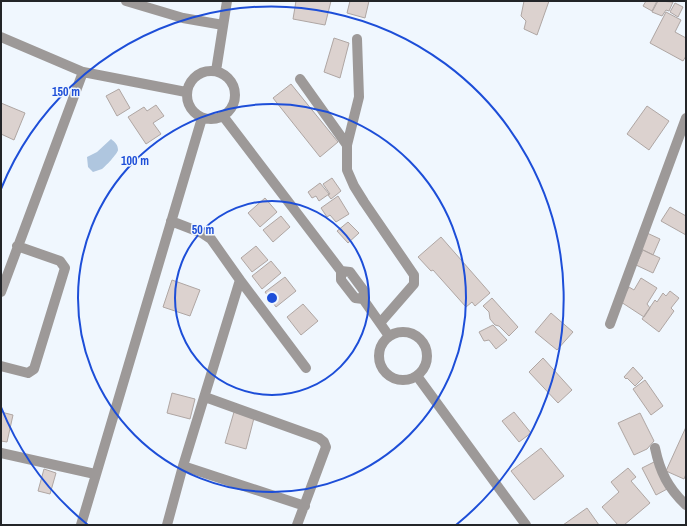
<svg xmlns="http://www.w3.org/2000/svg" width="687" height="526" font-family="'Archivo Narrow',sans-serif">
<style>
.water{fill:#afc6df}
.building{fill:#dcd2cf;stroke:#afa6a3}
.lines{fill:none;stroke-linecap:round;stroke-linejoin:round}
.minor{stroke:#9d9998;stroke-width:10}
.ring{fill:none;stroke:#1d4ed8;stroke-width:2}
.centre{fill:#1d4ed8;stroke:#f0f7fe;stroke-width:2}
.ring-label{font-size:12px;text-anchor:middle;font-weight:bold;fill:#1d4ed8;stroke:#f0f7fe;stroke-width:3;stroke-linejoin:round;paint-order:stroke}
</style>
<rect width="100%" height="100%" fill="#f0f7fe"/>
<!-- water -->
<path class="water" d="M111,139C115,142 118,145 118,150C118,153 105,167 102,169C99,170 96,171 93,172L88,167L87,157L97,152Z"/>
<!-- building -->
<path class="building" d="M296,1H331L325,25L293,19Z
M350,1H369L365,18L347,13Z
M524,1H549L537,35L524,29L526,21L521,16Z
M646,1H657L652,11L643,6Z
M658,1L673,2L669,11L666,10L662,16L652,12Z
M675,3L683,7L678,17L670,12Z
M666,12L681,20L675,32L686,38V56L683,61L650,43Z
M334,38L349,43L340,78L324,72Z
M291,84L338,142L320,157L273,98Z
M119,89L130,108L117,116L106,96Z
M1,103L25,113L14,140L1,134Z
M156,105L164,116L153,123L161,134L146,144L128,117L144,107L147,111Z
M647,106L669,121L649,150L627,134Z
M332,178L341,191L331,199L328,195L330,194L323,184Z
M320,183L329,194L319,201L316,196L312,198L308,192Z
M338,196L349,214L336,222L330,215L327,217L321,208Z
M265,198L277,212L260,227L248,213Z
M670,207L686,216V235L661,221Z
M281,216L290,227L273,242L263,230Z
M348,222L359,233L348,243L337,231Z
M647,233L660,239L653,255L641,249Z
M441,237L490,293L475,306L472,302L466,307L433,270L431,271L418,257Z
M256,246L268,260L252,272L241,258Z
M643,250L660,258L653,273L636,265Z
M271,261L281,273L262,289L252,276Z
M285,277L296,291L276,307L265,292Z
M641,278L657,288L647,304L650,308L644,317L621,302L629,287L634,290Z
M172,280L200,290L190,316L163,307Z
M670,291L679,298L671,308L674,311L659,332L642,319L655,300L657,302L663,293L666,296Z
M492,298L518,327L509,336L499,326L495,325L490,319L489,312L483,306Z
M303,304L318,321L301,335L287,317Z
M551,313L573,332L557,350L535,332Z
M493,325L507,340L496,349L489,340L484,341L479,332Z
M543,358L572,390L558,403L529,372Z
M633,367L643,378L635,386L627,378L626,379L624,377Z
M645,380L663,406L651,415L633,389Z
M172,393L195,399L190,419L167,413Z
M1,412L13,415L7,442L1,441Z
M234,412L254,418L246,449L225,443Z
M514,412L531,433L519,442L502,421Z
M640,413L654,441L647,449L634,455L618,423Z
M686,427V474L684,479L666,471Z
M541,448L564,476L534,500L511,471Z
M654,462L669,488L656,495L642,468Z
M628,468L636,477L631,481L650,503L624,525H618L602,507L619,492L611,482Z
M44,469L56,473L50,494L38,491Z
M587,508L599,525H563Z"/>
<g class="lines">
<!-- minor -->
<path class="minor" d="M126,1L183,18L223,25
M1,37L83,72L186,92
M357,39L359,97L347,145V170L354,186L364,202L414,275V284L380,323
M187 95a24 24 0 1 1 48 0a24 24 0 1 1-48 0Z
M216,71L227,1
M300,79L347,145
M223,116L341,271V280L355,298L363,299
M171,221L202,233L211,239L240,280L306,368
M341,271L350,272L364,291L363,299L389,336
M1,292L83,72
M610,324L686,118
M379 356a24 24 0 1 1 48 0a24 24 0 1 1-48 0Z
M1,366L28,373L34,369L65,268L60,261L17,246
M417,376L526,525
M205,397L319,438L324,442L326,447L297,525
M655,448C660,472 668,488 686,505
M1,453L95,474
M183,466L305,506
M81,525L202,118
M167,525L183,466L240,280"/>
</g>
<!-- distance rings -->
<g class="ring">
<circle cx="272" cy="298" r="97"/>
<circle cx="272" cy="298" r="194"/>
<path d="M88 525A292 292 0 0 1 1 407M1 189A292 292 0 1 1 456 525"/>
</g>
<circle cx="272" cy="298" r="6" class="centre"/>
<g class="ring-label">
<text x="66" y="96">150 m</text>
<text x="135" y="165">100 m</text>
<text x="203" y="234">50 m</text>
</g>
<!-- border -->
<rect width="687" height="526" fill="none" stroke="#232528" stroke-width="4"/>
</svg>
